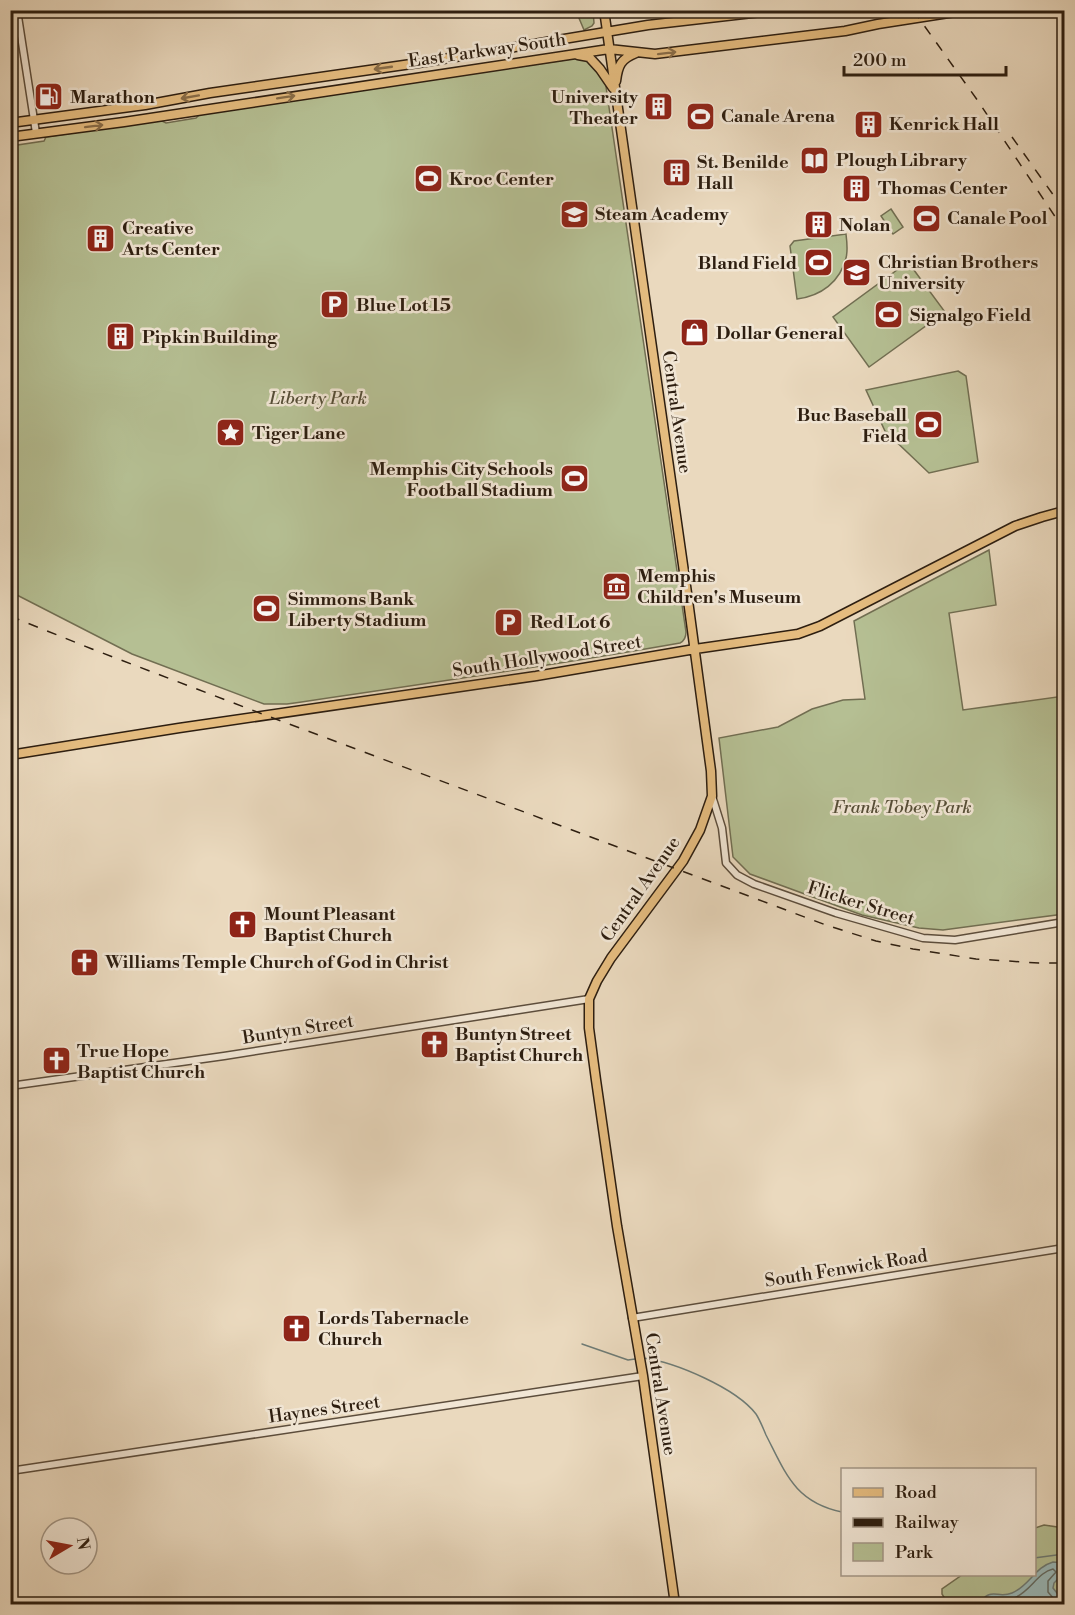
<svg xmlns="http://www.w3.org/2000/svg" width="1075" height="1615" font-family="'Libre Bodoni',serif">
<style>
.green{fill:#b5bf93;stroke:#716e52;stroke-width:1.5}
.water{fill:#9ab9b9;stroke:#6e7b75;stroke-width:1.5}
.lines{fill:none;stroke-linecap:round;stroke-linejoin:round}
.shore{stroke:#646c64;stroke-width:1.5}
.stream{stroke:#6e7b75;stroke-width:1.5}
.minor-casing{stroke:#5c4d3c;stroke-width:9}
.major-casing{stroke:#2d1e10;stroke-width:11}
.minor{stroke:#f1e6d5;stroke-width:6}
.major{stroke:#e5bc7f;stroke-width:8}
.rail{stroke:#2d1e10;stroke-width:1.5;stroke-dasharray:10 10;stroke-linecap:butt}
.oneway{stroke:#896d48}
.labels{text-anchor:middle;stroke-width:5;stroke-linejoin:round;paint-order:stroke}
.street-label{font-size:18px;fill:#2d1e10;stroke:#f1e6d5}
.poi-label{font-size:18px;font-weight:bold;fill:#2d1e10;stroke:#f1e6d5;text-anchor:start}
.park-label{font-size:18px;font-style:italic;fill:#564e37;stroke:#f1e6d5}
</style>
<rect width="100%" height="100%" fill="#ead9be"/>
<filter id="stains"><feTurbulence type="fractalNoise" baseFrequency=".00333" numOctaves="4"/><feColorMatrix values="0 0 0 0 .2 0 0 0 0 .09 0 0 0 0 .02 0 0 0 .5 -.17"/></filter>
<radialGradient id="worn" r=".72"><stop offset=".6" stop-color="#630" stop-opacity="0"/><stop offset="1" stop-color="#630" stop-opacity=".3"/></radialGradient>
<!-- green -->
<path class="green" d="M576,11H593L594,23L592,26L584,30Z
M585,57L605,80L686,632C686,638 684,641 680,643C550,666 418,685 287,704H264L132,654L11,592V146L44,141L46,137L160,120L166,123L196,118L200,114L226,110Z
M891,209L903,227L893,234L881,216Z
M846,234C847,242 848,251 846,258C840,282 821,296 797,299L790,246L794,241Z
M908,262L945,312L869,367L833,317Z
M958,371L966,376L978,462L929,473L885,431L866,390Z
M989,550L996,605L949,613L963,710L1064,696V914L943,930L919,928L862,915L750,874L733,857L719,738L778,727L812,709L843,700L865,699L854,621Z
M1044,1525L1064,1528V1604H948L942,1594V1589L962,1575L1034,1574L1035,1528Z"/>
<!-- water -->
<path class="water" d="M1053,1562L1064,1563V1580H1057L1054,1583L1053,1588L1057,1593L1064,1595V1604H979C991,1586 997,1599 1012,1593C1029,1586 1035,1567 1053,1562Z"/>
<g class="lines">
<!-- shore -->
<path class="shore" d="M986,1604C994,1596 1004,1603 1014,1598C1030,1592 1038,1572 1053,1569L1056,1572L1048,1581V1592L1054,1599L1064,1600"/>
<!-- stream -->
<path class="stream" d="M582,1344L628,1360L635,1359
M643,1358C675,1362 736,1388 756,1414C760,1420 763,1428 766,1435C786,1474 795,1502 842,1512
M1034,1558L1064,1554"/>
<defs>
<path id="minor" d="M17,10L36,133
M712,796L722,828L726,863L737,875L754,884L836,913L923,938L955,940L1064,922
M10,1086L224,1056L589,999
M632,1318L1064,1248
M10,1471L643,1376"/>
<path id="major" d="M604,10L687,593L711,771L712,796L700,830L683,861L611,958L597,981L589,999V1028L596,1080L617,1226L643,1376L675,1604
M578,55L589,57L600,69L613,88
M616,81C618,65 621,59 636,53
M10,123L145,105L210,93L425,62L648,25L779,10
M10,137L124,122L609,49L655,54L845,31L878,24L968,10
M10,755L179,728L536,676L695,649L798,634L820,626L1015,526L1042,517L1064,511"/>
</defs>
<!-- minor casing -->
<use href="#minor" class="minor-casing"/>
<!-- major casing -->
<use href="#major" class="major-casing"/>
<!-- minor -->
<use href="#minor" class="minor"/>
<!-- major -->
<use href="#major" class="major"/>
<!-- rail -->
<path class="rail" d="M913,10L978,101L1064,230
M1012,137L1064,210
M10,616L92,649L265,715L826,925L876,941L913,949L976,959L1039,963H1064"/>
</g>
<!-- one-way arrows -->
<defs><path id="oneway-shaft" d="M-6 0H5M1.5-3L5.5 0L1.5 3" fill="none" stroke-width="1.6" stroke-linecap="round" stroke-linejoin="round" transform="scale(1.5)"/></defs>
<g class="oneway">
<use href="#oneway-shaft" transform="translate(667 53) rotate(-7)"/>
<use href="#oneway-shaft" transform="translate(383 68) rotate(172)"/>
<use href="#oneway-shaft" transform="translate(190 97) rotate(170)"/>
<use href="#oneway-shaft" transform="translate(286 97) rotate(-9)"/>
<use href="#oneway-shaft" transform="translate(94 126) rotate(-7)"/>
</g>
<!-- icons -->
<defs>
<symbol id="fuel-square" viewBox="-11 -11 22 22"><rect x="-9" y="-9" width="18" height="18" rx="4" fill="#8f2418" stroke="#f1e6d5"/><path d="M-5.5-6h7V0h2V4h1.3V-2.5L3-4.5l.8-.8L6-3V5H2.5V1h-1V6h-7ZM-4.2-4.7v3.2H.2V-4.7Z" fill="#fff"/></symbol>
<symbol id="building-square" viewBox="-11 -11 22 22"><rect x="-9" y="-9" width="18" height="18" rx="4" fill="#8f2418" stroke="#f1e6d5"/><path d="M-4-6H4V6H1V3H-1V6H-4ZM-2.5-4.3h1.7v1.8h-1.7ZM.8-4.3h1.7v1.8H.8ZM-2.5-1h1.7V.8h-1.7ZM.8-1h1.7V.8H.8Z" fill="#fff"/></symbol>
<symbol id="stadium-square" viewBox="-11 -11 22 22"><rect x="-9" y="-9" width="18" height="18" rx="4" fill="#8f2418" stroke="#f1e6d5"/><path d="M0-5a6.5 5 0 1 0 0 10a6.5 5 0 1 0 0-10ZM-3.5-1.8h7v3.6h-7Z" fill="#fff"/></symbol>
<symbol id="library-square" viewBox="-11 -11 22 22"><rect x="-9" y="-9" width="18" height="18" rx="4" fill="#8f2418" stroke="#f1e6d5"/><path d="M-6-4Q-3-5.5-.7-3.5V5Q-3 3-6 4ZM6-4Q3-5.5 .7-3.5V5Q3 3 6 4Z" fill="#fff"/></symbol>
<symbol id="school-square" viewBox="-11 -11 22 22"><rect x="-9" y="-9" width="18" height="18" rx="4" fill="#8f2418" stroke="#f1e6d5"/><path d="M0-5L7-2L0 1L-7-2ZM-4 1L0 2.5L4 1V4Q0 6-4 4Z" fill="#fff"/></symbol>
<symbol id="university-square" viewBox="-11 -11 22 22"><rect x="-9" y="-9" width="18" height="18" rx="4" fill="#8f2418" stroke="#f1e6d5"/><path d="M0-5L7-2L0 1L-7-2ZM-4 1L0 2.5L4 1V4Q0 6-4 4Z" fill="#fff"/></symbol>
<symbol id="parking-square" viewBox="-11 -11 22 22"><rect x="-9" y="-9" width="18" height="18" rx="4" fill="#8f2418" stroke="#f1e6d5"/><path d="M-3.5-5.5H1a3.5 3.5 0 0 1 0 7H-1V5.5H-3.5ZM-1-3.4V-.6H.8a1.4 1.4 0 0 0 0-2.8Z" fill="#fff"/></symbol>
<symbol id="shop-square" viewBox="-11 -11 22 22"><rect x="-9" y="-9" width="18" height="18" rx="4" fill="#8f2418" stroke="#f1e6d5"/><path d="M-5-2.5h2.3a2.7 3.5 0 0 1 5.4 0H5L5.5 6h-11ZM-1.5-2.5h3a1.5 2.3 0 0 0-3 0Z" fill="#fff"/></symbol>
<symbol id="sight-square" viewBox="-11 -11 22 22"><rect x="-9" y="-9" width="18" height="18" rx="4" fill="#8f2418" stroke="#f1e6d5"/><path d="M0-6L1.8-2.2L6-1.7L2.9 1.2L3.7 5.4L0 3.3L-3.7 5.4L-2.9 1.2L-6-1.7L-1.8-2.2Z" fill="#fff"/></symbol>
<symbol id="museum-square" viewBox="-11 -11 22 22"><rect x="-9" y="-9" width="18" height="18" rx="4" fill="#8f2418" stroke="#f1e6d5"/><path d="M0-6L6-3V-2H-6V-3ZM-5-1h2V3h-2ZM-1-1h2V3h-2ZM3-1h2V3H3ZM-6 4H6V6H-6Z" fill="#fff"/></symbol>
<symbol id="church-square" viewBox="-11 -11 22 22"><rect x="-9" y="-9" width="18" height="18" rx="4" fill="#8f2418" stroke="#f1e6d5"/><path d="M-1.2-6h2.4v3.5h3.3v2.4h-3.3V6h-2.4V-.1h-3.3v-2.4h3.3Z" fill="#fff"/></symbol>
</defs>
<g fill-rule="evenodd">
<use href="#fuel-square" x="32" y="80" width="33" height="33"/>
<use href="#building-square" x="642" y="90" width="33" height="33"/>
<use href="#stadium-square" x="684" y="100" width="33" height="33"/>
<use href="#building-square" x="852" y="108" width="33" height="33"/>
<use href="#library-square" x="798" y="144" width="33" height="33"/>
<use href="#building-square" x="660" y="156" width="33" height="33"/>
<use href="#stadium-square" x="412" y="162" width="33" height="33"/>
<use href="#building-square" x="840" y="172" width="33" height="33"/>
<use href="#school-square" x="558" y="198" width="33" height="33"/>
<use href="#stadium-square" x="910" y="202" width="33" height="33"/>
<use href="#building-square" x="802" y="208" width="33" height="33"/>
<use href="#building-square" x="84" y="222" width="33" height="33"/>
<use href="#stadium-square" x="802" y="246" width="33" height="33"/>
<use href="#university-square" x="840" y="256" width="33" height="33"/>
<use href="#parking-square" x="318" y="288" width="33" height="33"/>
<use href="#stadium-square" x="872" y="298" width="33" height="33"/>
<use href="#shop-square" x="678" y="316" width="33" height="33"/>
<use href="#building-square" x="104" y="320" width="33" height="33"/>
<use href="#stadium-square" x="912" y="408" width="33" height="33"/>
<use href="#sight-square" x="214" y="416" width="33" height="33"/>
<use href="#stadium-square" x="558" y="462" width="33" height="33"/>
<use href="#museum-square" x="600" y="570" width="33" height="33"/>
<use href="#stadium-square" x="250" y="592" width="33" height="33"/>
<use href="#parking-square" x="492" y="606" width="33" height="33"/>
<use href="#church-square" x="226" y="908" width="33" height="33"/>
<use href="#church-square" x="68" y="946" width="33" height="33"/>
<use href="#church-square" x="418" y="1028" width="33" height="33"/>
<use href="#church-square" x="40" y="1044" width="33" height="33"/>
<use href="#church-square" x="280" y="1312" width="33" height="33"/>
</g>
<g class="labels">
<!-- street labels -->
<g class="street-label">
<text transform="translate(487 50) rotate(-8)" y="6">East Parkway South</text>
<text transform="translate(677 412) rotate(82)" y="6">Central Avenue</text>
<text transform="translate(547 656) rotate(-9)" y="6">South Hollywood Street</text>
<text transform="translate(640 889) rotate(-55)" y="6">Central Avenue</text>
<text transform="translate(861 903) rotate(17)" y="6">Flicker Street</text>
<text transform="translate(298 1029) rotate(-9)" y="6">Buntyn Street</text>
<text transform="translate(846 1268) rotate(-9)" y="6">South Fenwick Road</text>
<text transform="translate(661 1394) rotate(81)" y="6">Central Avenue</text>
<text transform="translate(324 1409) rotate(-8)" y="6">Haynes Street</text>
</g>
<!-- poi labels -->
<g class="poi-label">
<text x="70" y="103">Marathon</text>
<text x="638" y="103" text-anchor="end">University<tspan x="638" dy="21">Theater</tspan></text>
<text x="721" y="122">Canale Arena</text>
<text x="889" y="130">Kenrick Hall</text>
<text x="836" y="166">Plough Library</text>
<text x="697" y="168">St. Benilde<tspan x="697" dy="21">Hall</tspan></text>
<text x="449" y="185">Kroc Center</text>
<text x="878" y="194">Thomas Center</text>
<text x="595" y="220">Steam Academy</text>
<text x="947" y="224">Canale Pool</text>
<text x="839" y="231">Nolan</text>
<text x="122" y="234">Creative<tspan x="122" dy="21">Arts Center</tspan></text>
<text x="878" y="268">Christian Brothers<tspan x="878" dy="21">University</tspan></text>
<text x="797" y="269" text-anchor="end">Bland Field</text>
<text x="356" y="311">Blue Lot 15</text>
<text x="910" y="321">Signalgo Field</text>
<text x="716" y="339">Dollar General</text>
<text x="142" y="343">Pipkin Building</text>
<text x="907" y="421" text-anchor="end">Buc Baseball<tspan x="907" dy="21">Field</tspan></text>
<text x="252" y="439">Tiger Lane</text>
<text x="553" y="475" text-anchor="end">Memphis City Schools<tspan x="553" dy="21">Football Stadium</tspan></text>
<text x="637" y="582">Memphis<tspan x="637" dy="21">Children's Museum</tspan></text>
<text x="288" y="605">Simmons Bank<tspan x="288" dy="21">Liberty Stadium</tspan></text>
<text x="530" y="628">Red Lot 6</text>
<text x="264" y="920">Mount Pleasant<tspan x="264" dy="21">Baptist Church</tspan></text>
<text x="105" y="968">Williams Temple Church of God in Christ</text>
<text x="455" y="1040">Buntyn Street<tspan x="455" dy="21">Baptist Church</tspan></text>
<text x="77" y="1057">True Hope<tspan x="77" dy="21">Baptist Church</tspan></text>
<text x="318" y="1324">Lords Tabernacle<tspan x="318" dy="21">Church</tspan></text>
</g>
<!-- park labels -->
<g class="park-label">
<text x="318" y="404">Liberty Park</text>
<text x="902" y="813">Frank Tobey Park</text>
</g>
</g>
<!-- margin -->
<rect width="1075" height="1615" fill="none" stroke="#ead9be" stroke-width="36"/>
<rect x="12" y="12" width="1051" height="1591" fill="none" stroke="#2d1e10" stroke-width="3"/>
<rect x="18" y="18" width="1039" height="1579" fill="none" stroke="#2d1e10" stroke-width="1.5"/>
<!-- legend -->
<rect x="841" y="1468" width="195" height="108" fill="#f1e6d5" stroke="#a39686" stroke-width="1.5"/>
<rect x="853" y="1488" width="30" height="9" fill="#e5bc7f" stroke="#a39686" stroke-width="1.5"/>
<text x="895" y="1498" font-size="18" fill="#2d1e10">Road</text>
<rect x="853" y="1518" width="30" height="9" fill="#2d1e10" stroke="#a39686" stroke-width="1.5"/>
<text x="895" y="1528" font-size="18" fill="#2d1e10">Railway</text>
<rect x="853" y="1543" width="30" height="18" fill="#b5bf93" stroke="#a39686" stroke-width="1.5"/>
<text x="895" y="1558" font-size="18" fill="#2d1e10">Park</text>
<!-- north arrow -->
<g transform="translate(69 1546) rotate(80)"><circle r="28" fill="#f1e6d5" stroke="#a39686" stroke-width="1.5"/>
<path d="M0-4.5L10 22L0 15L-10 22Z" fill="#8f2418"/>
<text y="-9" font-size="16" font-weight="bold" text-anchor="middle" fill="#2d1e10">N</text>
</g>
<!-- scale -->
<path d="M844 66v9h162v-9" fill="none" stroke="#2d1e10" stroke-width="3"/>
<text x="853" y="66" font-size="18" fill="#2d1e10" stroke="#f1e6d5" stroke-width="4.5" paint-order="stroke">200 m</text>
<rect width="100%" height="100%" filter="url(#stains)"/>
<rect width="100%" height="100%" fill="url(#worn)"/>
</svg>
